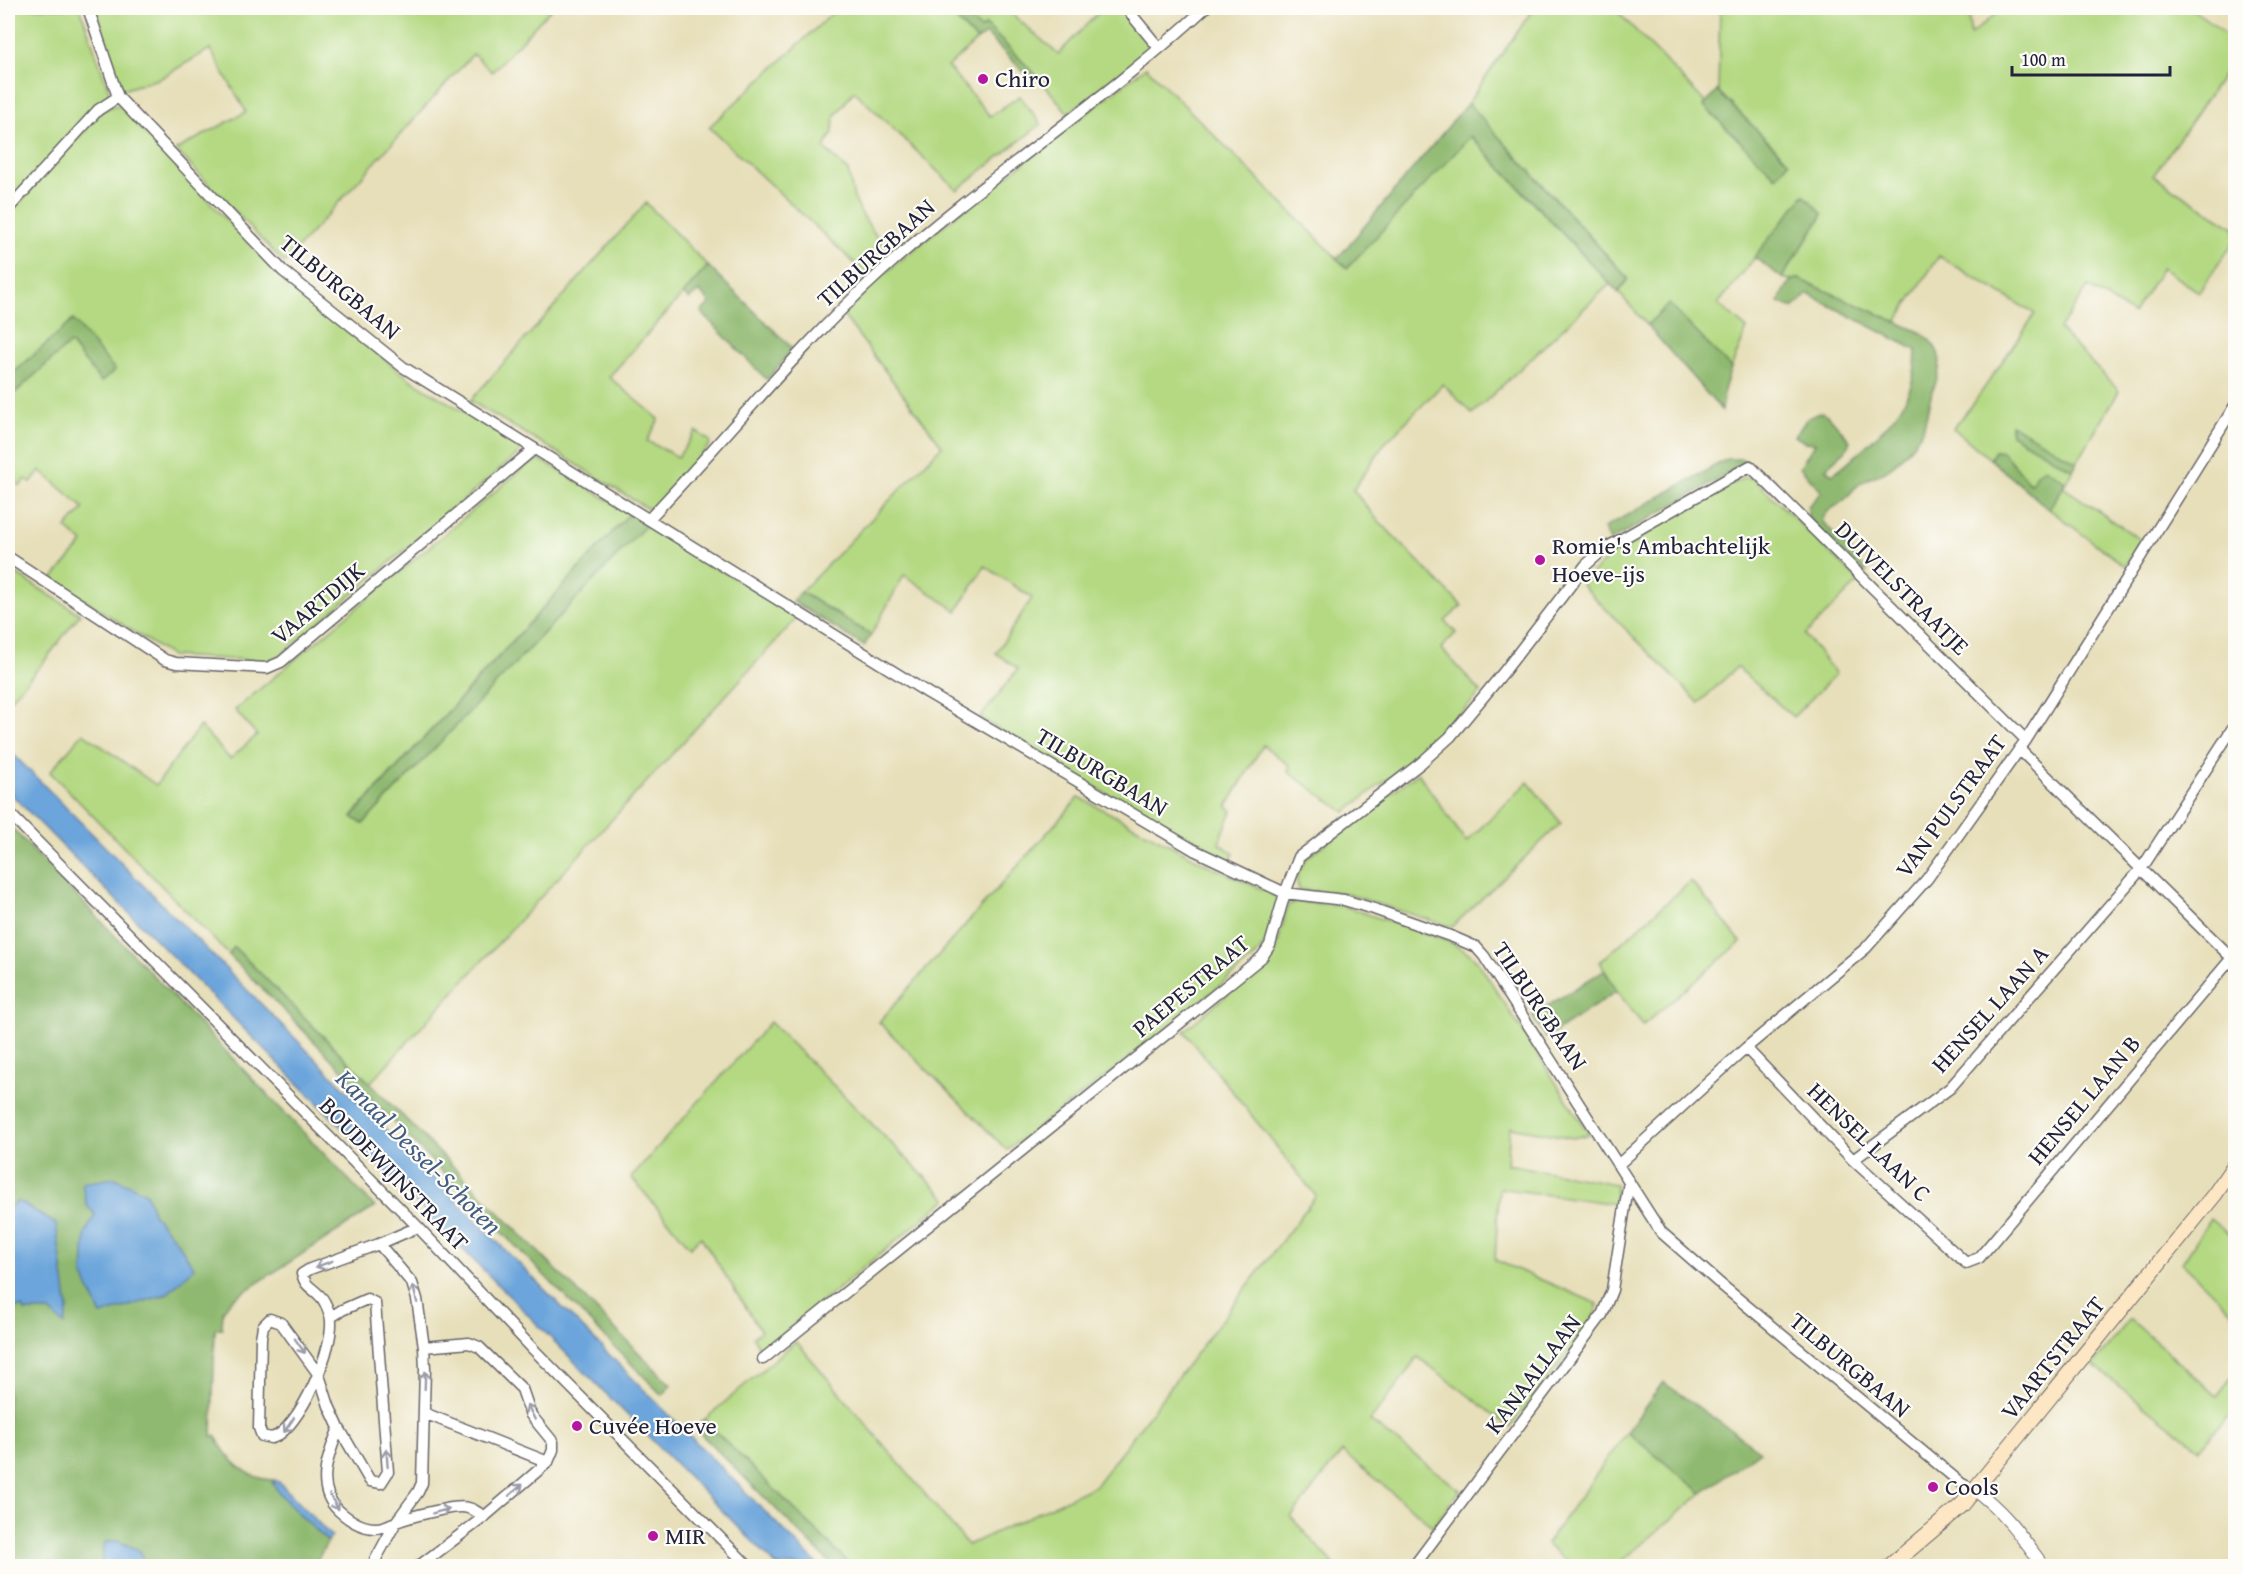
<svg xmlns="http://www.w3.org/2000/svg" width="2243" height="1574" font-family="'Gentium Book Plus',serif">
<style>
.green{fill:#b4d982;stroke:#6b7e5e;stroke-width:1.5}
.forest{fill:#8fb970;stroke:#586e56;stroke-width:1.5;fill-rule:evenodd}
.water{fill:#6ca5db;stroke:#47648b;stroke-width:1.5}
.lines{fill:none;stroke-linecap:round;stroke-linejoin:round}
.minor-casing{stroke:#676467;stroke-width:13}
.tertiary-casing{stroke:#676467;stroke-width:14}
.secondary-casing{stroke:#676467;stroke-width:17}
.minor{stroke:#fff;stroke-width:10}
.tertiary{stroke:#fff;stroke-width:12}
.secondary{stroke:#fce6c4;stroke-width:15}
.oneway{stroke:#9c9ca7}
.poi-dot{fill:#b5179e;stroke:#fdfcf7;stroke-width:2}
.labels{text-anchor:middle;stroke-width:4.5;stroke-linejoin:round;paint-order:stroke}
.poi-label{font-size:24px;fill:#22223b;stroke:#fdfcf7;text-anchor:start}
.street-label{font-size:24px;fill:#22223b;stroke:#fdfcf7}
.water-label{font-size:26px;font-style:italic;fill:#435d83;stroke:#fdfcf7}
</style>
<rect width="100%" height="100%" fill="#fdfcf7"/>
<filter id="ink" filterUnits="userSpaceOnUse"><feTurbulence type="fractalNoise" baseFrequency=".0167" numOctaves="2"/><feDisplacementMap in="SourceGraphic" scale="12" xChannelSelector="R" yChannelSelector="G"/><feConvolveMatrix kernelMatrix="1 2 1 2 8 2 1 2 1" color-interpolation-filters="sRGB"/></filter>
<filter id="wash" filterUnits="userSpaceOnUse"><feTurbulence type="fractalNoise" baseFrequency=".008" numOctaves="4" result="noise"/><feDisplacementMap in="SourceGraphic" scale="24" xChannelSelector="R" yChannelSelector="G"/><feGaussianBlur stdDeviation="1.35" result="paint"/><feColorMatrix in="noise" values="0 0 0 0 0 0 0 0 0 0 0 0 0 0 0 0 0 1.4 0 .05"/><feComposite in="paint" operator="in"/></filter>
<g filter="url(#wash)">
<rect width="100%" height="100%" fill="#e7dfba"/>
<!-- green -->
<path class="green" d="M8,8H80L111,97L8,203Z
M95,8H552L492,72L473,54L284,263L176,150L246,112L210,49L161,78L122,90Z
M838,8H944L977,40L948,67L990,116L1020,96L1041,124L957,190L854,91L834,117L833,132L824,148L848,171L854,198L861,213L888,254L866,274L709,127Z
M958,8H1005L1058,54L1103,8H1121L1152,46L1151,53L1068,113L1037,76L986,25L981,29Z
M1534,8H1614L1706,103L1704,106L1776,177L1789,162L1718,91L1720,8H1884L1887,10V8H1969L1970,35L2003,8H2191L2235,41V58L2153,176L2235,228V240L2199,292L2162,268L2133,314L2088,287L2059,329L2119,391L2077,462L2011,425V434L2073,470L2063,487L2141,540L2125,566L2049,509L2063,487L2028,482L2003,452L1995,451L1990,459L1953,428L1974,403L2035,314L1939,256L1896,322L1799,279L1791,280L1782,278L1823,215L1804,196L1718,304L1747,329L1731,368L1669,304L1647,325L1618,292L1628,278L1468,103Z
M1146,67L1347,268L1470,136L1610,284L1472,414L1443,384L1384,444L1353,490L1375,517L1462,606L1445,621L1456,633L1441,648L1481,692L1417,760L1378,786L1345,812L1288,772L1290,766L1263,745L1227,806L1232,811L1219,843L1234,854L1229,862L1134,810L980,718L1018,669L996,653L1032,598L985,566L957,611L904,575L871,635L801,592L942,446L843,315L873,283L939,229Z
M119,105L284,281L411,380L517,444L521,449L518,454L277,658L268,661L171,656L52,579L83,543L66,528L84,508L40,470L31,483L26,479L20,486L8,477V399L70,343L101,382L73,320L8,378V215L102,111L113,106Z
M646,203L708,266L609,377L659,419L647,441L678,457L696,431L710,441L709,446L651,511L547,446L470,401Z
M538,460L547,463L630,513L352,816L363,824L647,524L798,617L370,1083L235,948L229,955L50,772L83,733L156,785L200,726L230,759L257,735L235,710L528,464Z
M1743,478H1753L1859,581L1805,635L1836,674L1793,717L1737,667L1699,703L1581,584L1615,551Z
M8,569L80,614L43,663L8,702Z
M1418,773L1466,842L1528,782L1561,823L1452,927L1344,893L1300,890C1292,878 1301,867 1308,857Z
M1079,797L1210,866L1280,897L1267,941L1254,958L1108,1075L1007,1150L879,1022Z
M1691,881L1741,942L1643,1025L1617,991L1600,962Z
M1297,902L1340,905L1450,942L1470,954L1478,962L1589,1134L1573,1138L1510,1127L1507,1164L1616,1184L1615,1204L1499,1188L1495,1260L1598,1304L1592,1324L1510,1427L1418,1357L1370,1421L1460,1490L1433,1526L1342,1452L1291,1517L1335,1566H852L704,1420L796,1341L968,1545L1095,1486L1316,1196L1184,1031L1275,954L1288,905Z
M770,1022L947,1199L761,1352L753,1337L761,1331L701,1237L690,1247L631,1177Z
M2210,1219L2235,1239V1315L2182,1263Z
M2130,1319L2217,1396L2235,1373V1409L2199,1449L2093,1365Z
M1627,1432L1702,1493L1616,1566H1572L1546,1544Z"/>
<!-- forest -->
<path class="forest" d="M944,8H958L981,29L986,25L1037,76L1032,80L986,34L977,40Z
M1717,91L1789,162L1776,177L1704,106Z
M1468,103L1628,279L1618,292L1471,136L1347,268L1337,259Z
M1804,195L1823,214L1782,278L1754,257Z
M708,266L793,349L767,380L701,312L710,303L699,291L689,299L683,294Z
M1799,279L1922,333C1944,351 1943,364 1933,390C1926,408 1928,425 1915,442C1907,452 1896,465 1885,471C1876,477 1865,478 1857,486C1852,490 1849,496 1844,500C1834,509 1828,507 1822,521L1848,548L1867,572L1864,574L1808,518V506L1822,492L1800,467L1815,443L1805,442L1794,436L1808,418L1821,412L1828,415L1850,441L1846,450L1825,469L1833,474C1854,458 1894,423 1905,400C1913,385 1916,366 1916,350L1808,294L1793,308L1778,302L1791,280Z
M1669,304L1731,368L1724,390L1722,411L1647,325Z
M73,320L115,370L101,382L70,343L8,399V378Z
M2011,424L2077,462L2073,470L2011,434Z
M1995,451L2003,452L2028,482L2032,483L2036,473L2045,468L2064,480L2063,487L2049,509L1990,459Z
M1727,459H1743L1744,465L1610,541L1604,528Z
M630,513L647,524L363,824L352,817Z
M801,592L871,635L864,646L792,601Z
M8,824L375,1207L231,1300L223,1311L222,1328L215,1329L212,1436H216C225,1458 249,1481 275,1480L272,1483L321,1535L329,1539L314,1566H149L137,1549L102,1555V1566H8V1308L22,1307L25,1311H50L18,1201L8,1209ZM146,1193L154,1215L177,1243L85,1235L95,1214Z
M234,947L671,1385L662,1395L229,955Z
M1604,970L1617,991L1546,1038L1532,1016Z
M1663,1382L1760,1451L1702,1493L1627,1432Z
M704,1420L852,1566H833L694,1427Z"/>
<!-- water -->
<path class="water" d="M8,749L819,1566H777L8,791Z
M115,1178L146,1193L154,1215L178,1243L194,1268L167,1294L101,1315L83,1276L85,1235L95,1214L87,1206L82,1183Z
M18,1201L56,1224L68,1309L64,1325L50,1311H25L22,1307L8,1308V1209Z
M273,1481L279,1482L332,1537L327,1541L321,1535C311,1525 273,1492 273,1481Z
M117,1541L137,1549L149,1566H102V1555L105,1542Z"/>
</g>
<g filter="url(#ink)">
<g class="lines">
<defs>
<path id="minor" d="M88,8L118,97L283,271L403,367L928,693L1194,850L1285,893L1344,900L1374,909L1453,937L1476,947L1484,956L1661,1232L1718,1282L1962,1484L1975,1490
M1126,8L1159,48
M8,209L98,110L118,97
M649,519C727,437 798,347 882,271C985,178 1104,102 1205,8
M8,557L165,660L176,663L267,668L281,662L534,449
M2019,749L2235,961
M8,812L418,1227L534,1350L748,1566
M1746,1048L1853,1160L1966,1263L1979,1258L2231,959
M1853,1160L1950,1088L2142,868L2236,723
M1619,1164L1746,1048L1866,948L1927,879L2026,740L2236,404
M379,1244L412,1283L417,1299L424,1347L469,1343L479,1347L522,1389L531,1415L553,1442V1450L548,1462L484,1517L419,1566
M331,1317L342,1310L367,1299L375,1303L388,1472L381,1483L370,1481L339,1428L329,1406L319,1375L281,1323L270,1319L263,1326L261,1338L259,1428L262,1436L271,1438C298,1433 338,1342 330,1315C328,1309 324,1299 319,1295C310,1286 306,1287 302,1274L310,1269L379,1244L418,1227
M763,1359L1262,957L1270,945L1285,893L1299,857L1421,763L1450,737L1503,673L1586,565L1604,549L1750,466L2026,740
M424,1413L548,1462
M339,1428C329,1454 314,1486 338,1510C350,1521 366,1531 383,1527C388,1526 392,1523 396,1522C409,1517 457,1504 468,1508C474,1509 479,1513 484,1517
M372,1566L396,1522L418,1492L422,1483L425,1369L424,1347
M1414,1566L1602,1315L1612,1290L1629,1181"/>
<path id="tertiary" d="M1975,1490C2006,1513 2021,1536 2043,1566"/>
<path id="secondary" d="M1890,1566L1962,1505L2215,1194L2236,1163"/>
</defs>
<!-- minor casing -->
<use href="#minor" class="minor-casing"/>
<!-- tertiary casing -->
<use href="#tertiary" class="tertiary-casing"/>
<!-- secondary casing -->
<use href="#secondary" class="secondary-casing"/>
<!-- minor -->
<use href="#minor" class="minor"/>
<!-- tertiary -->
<use href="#tertiary" class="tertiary"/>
<!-- secondary -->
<use href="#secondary" class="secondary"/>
</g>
<!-- one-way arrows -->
<defs><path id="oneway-shaft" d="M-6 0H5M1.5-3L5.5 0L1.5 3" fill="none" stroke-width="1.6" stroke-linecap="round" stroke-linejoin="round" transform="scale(1.5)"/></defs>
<g class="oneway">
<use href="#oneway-shaft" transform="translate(324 1264) rotate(159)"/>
<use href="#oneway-shaft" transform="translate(415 1294) rotate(-104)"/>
<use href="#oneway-shaft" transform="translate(300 1346) rotate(55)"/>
<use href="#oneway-shaft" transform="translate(425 1380) rotate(-88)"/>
<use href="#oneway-shaft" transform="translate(531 1412) rotate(-117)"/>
<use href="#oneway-shaft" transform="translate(289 1425) rotate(124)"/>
<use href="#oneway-shaft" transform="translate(387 1458) rotate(-94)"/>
<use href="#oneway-shaft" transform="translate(516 1490) rotate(-40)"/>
<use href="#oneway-shaft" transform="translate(334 1502) rotate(59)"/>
<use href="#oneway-shaft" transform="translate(441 1511) rotate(-15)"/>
</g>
</g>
<!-- markers -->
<g class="poi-dot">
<circle cx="983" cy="79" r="6"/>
<circle cx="1540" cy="560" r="6"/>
<circle cx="577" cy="1426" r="6"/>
<circle cx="1933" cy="1487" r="6"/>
<circle cx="653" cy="1536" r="6"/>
</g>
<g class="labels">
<!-- poi labels -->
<g class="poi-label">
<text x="995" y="87">Chiro</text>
<text x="1552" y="554">Romie's Ambachtelijk<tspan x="1552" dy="28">Hoeve-ijs</tspan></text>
<text x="589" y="1434">Cuvée Hoeve</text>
<text x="1945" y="1495">Cools</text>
<text x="665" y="1544">MIR</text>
</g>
<!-- street labels -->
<g class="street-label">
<text transform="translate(876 253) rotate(-42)" y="8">TILBURGBAAN</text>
<text transform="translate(340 287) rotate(40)" y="8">TILBURGBAAN</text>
<text transform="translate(1902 588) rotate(45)" y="8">DUIVELSTRAATJE</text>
<text transform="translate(318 603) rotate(-40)" y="8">VAARTDIJK</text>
<text transform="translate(1102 772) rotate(31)" y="8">TILBURGBAAN</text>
<text transform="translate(1951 806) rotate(-54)" y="8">VAN PULSTRAAT</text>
<text transform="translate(1191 986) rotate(-40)" y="8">PAEPESTRAAT</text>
<text transform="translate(1540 1006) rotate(56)" y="8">TILBURGBAAN</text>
<text transform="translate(1990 1009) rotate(-48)" y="8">HENSEL LAAN A</text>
<text transform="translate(2084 1100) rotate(-50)" y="8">HENSEL LAAN B</text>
<text transform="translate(1869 1142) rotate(44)" y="8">HENSEL LAAN C</text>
<text transform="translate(394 1174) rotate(46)" y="8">BOUDEWIJNSTRAAT</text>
<text transform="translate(2053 1358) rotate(-51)" y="8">VAARTSTRAAT</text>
<text transform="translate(1850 1365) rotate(40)" y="8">TILBURGBAAN</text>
<text transform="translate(1533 1374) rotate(-53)" y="8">KANAALLAAN</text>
</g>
<!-- water labels -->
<g class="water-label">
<text transform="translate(419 1152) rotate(45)" y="9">Kanaal Dessel-Schoten</text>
</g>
</g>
<!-- margin -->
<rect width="2243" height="1574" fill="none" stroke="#fdfcf7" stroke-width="30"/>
<!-- scale -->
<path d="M2012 66v9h158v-9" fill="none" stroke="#22223b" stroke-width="3"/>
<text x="2021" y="66" font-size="18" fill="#22223b" stroke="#fdfcf7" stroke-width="4.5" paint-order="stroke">100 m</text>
</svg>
